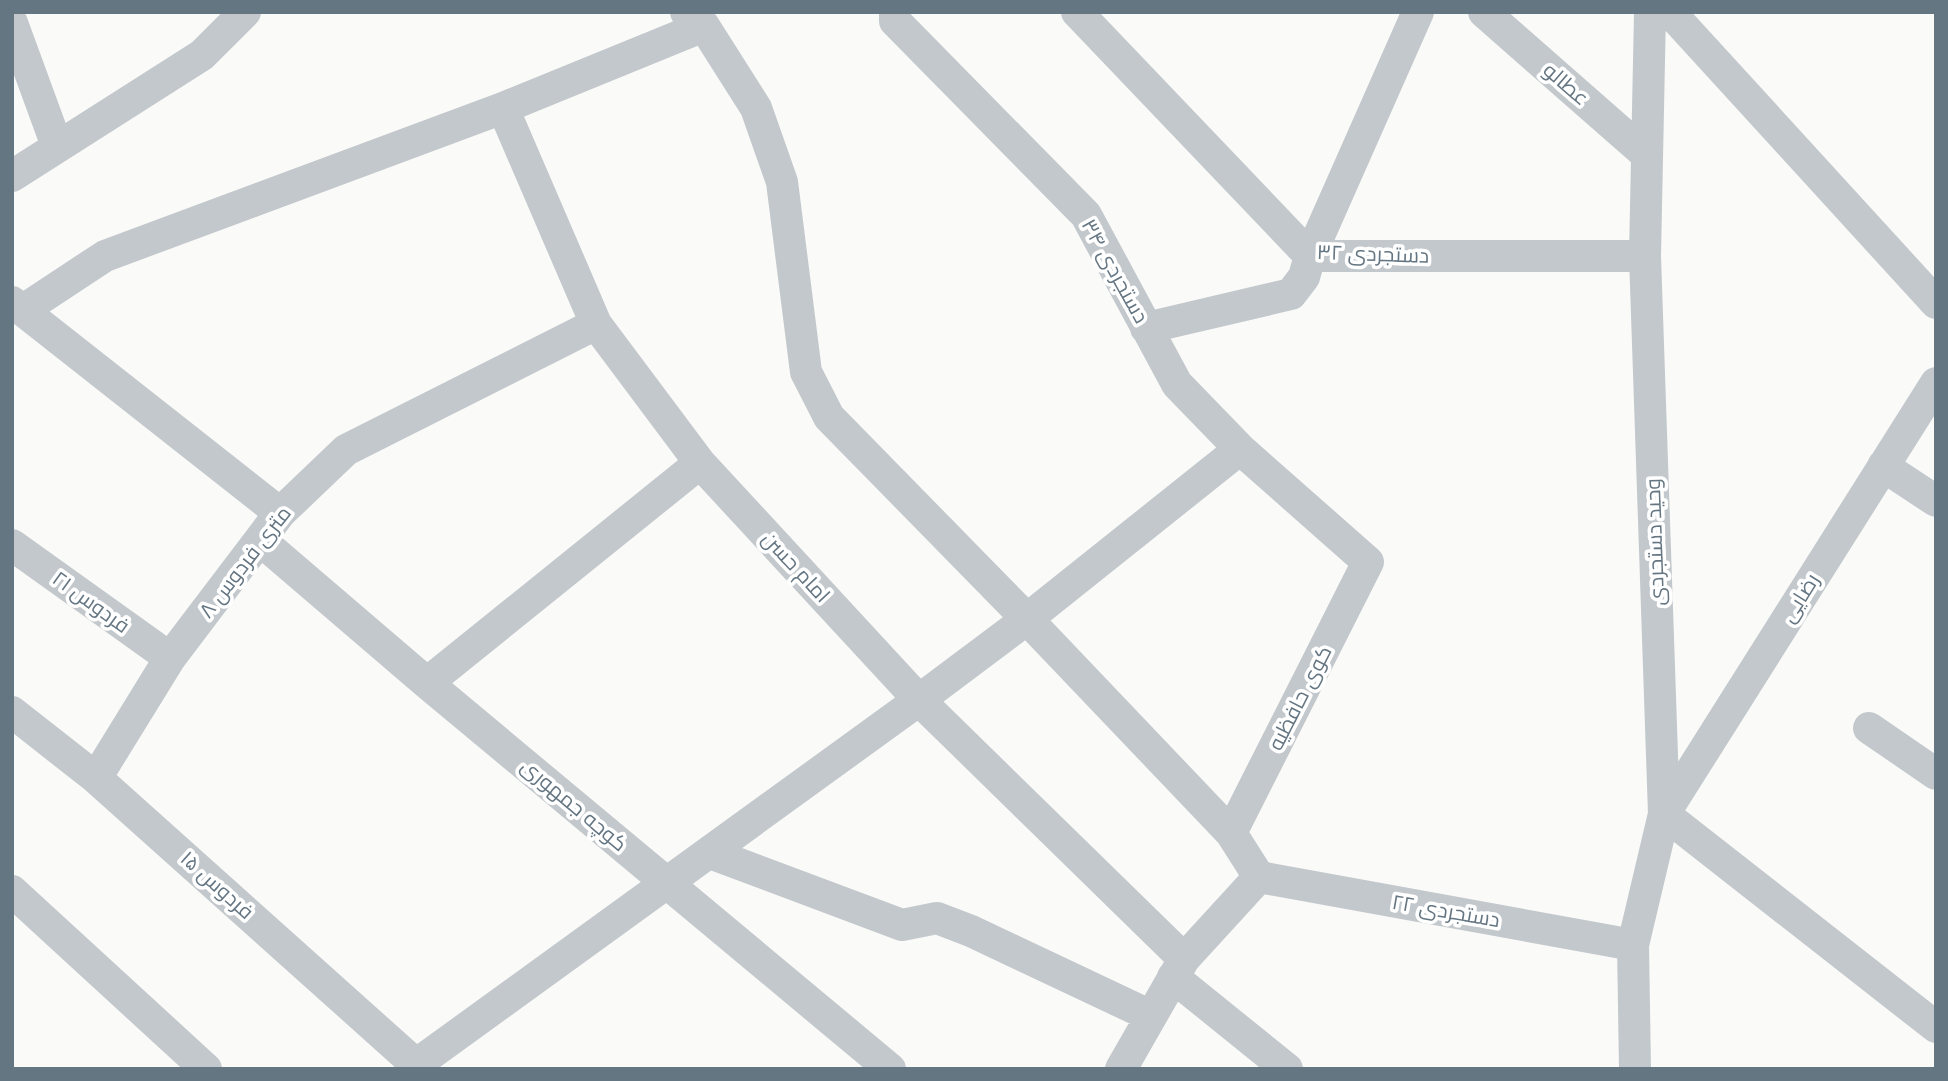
<svg xmlns="http://www.w3.org/2000/svg" width="1948" height="1081" font-family="'Fira Sans',Cairo,sans-serif">
<style>
.lines{fill:none;stroke-linecap:round;stroke-linejoin:round}
.street{stroke:#c3c8cc;stroke-width:32}
.labels{text-anchor:middle;stroke-width:7;stroke-linejoin:round;paint-order:stroke}
.street-label{font-size:21px;fill:#657683;stroke:#fff}
</style>
<rect width="100%" height="100%" fill="#fafaf8"/>
<g class="lines">
<!-- street -->
<path class="street" d="M686,12L704,26L756,108L782,182L806,372L829,417L1027,619L1231,833L1259,877
M895,12V21L1086,215L1177,384L1240,449L1368,562L1231,833
M1077,12L1310,256H1645
M1484,12L1647,155
M1670,12L1936,303
M12,23L57,146
M503,108L596,324L700,463L919,700L1184,959
M12,176L202,55L245,12
M12,302L280,513
M23,310L105,256L503,108L704,26
M1146,328L1291,294L1304,277L1310,256L1418,12
M1936,383L1664,814L1936,1027
M1883,466L1936,501
M260,540L427,683L890,1069
M12,545L170,658
M427,683L700,463
M12,712L96,778L421,1069
M1869,728L1936,774
M96,778L170,658L280,513L346,450L596,324
M710,853L902,925L937,918L971,931L1151,1016
M1259,877L1633,945
M12,891L206,1069
M1173,977L1287,1069
M410,1069L919,700L1027,619L1240,449
M1121,1069L1184,959L1259,877
M1635,1069L1633,945L1664,814L1645,256L1650,12"/>
</g>
<g class="labels">
<!-- street labels -->
<g class="street-label">
<text transform="translate(1566 84) rotate(41)" y="7">عطالو</text>
<text transform="translate(1373 254) rotate(2)" y="7">دستجردی ۳۲</text>
<text transform="translate(1115 271) rotate(61)" y="7">دستجردی ۳۴</text>
<text transform="translate(1655 542) rotate(-92)" y="7">وحید دستجردی</text>
<text transform="translate(245 562) rotate(-52)" y="7">۸ متری فردوس</text>
<text transform="translate(796 567) rotate(47)" y="7">امام حسن</text>
<text transform="translate(1800 598) rotate(-58)" y="7">رضایی</text>
<text transform="translate(91 602) rotate(36)" y="7">فردوس ۲۱</text>
<text transform="translate(1300 698) rotate(-63)" y="7">کوی حافظیه</text>
<text transform="translate(574 805) rotate(40)" y="7">کوچه جمهوری</text>
<text transform="translate(217 885) rotate(42)" y="7">فردوس ۱۵</text>
<text transform="translate(1446 911) rotate(10)" y="7">دستجردی ۲۲</text>
</g>
</g>
<!-- border -->
<rect width="1948" height="1081" fill="none" stroke="#657683" stroke-width="28"/>
</svg>
